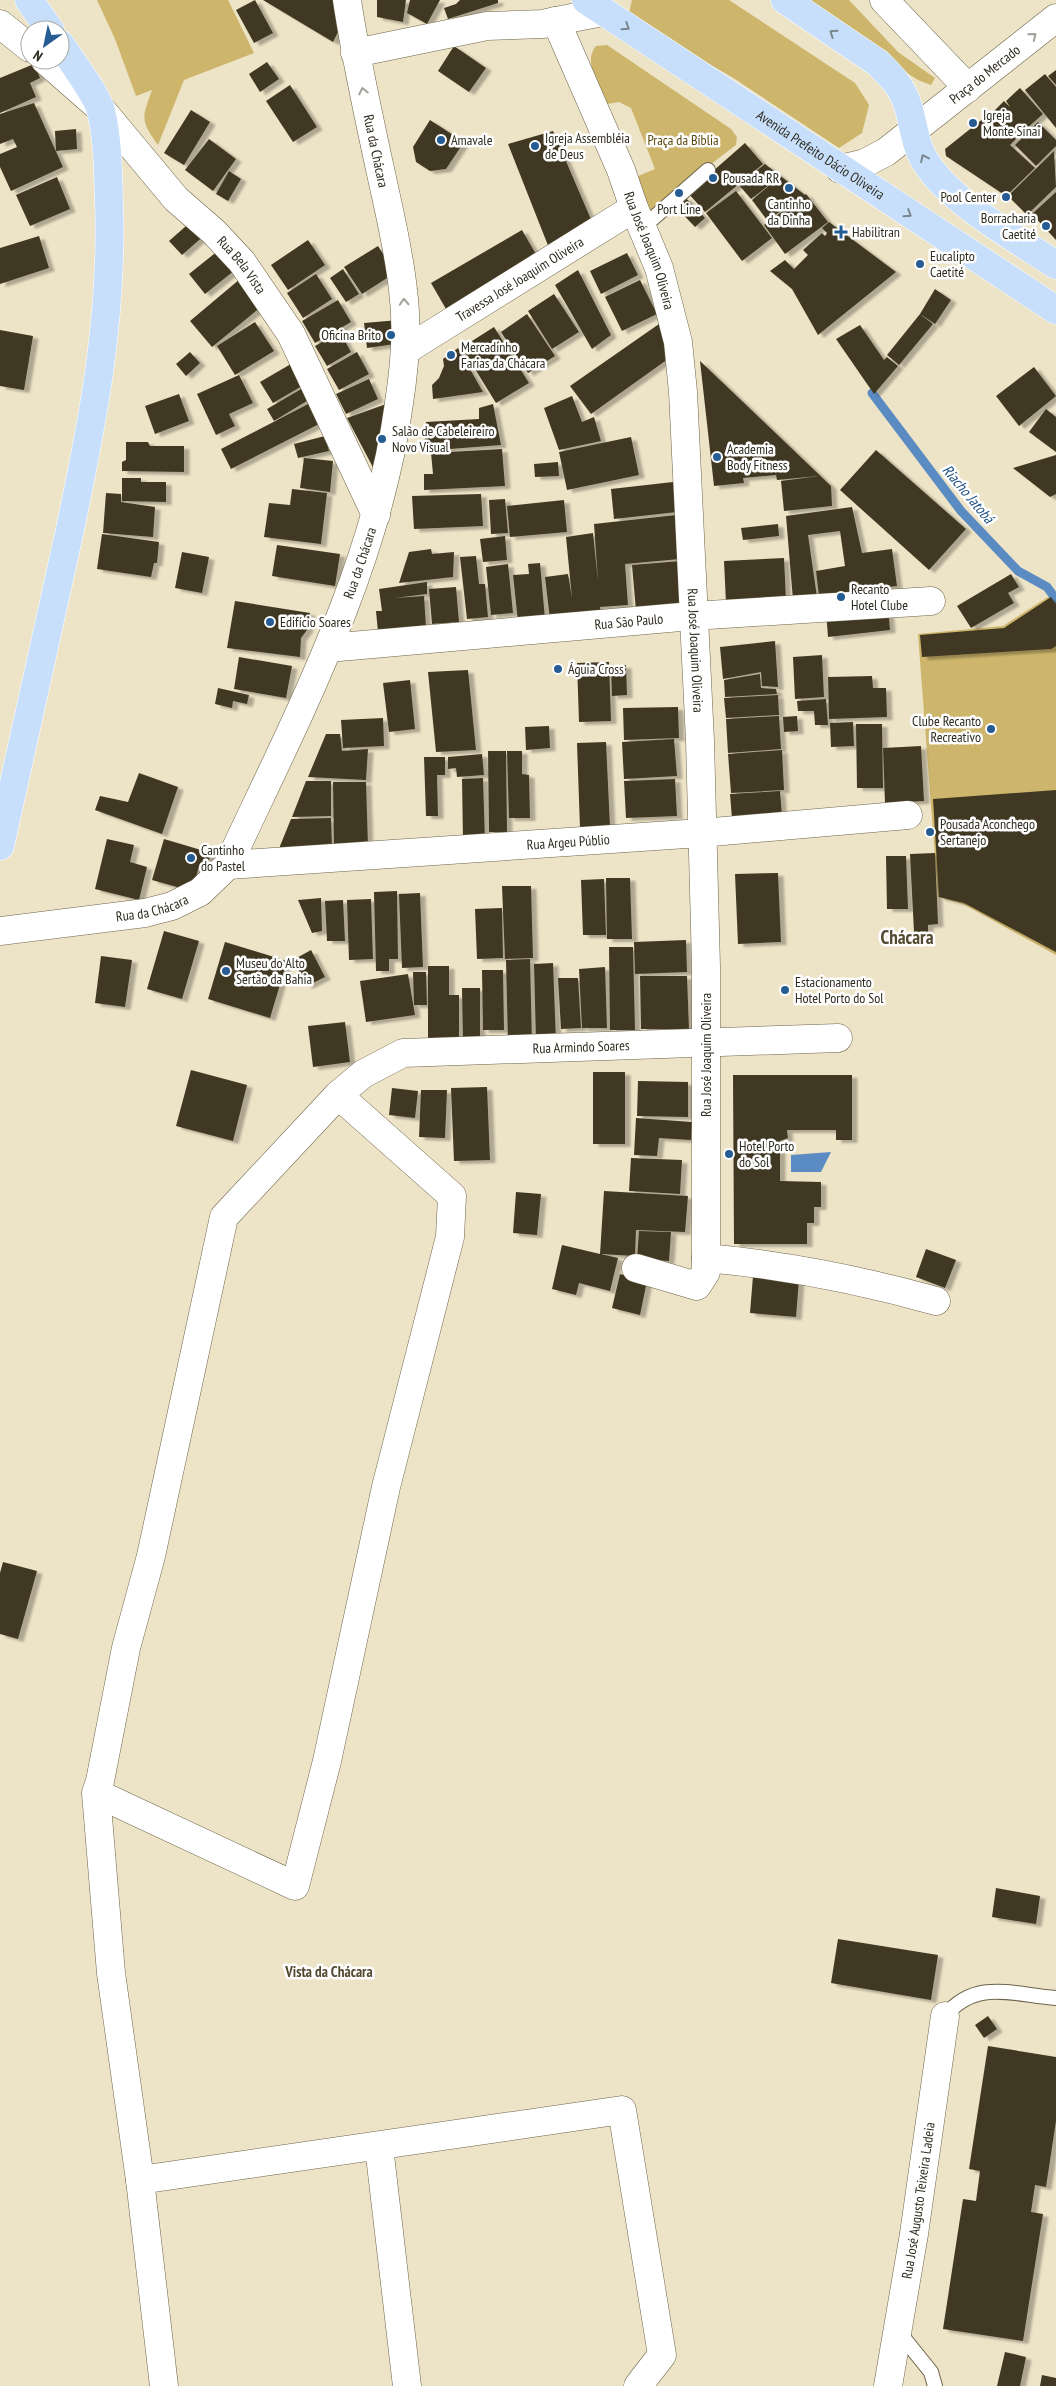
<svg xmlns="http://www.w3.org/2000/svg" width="1056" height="2386" font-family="'PT Sans Narrow',sans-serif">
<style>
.green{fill:#cdb56b}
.water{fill:#5a8bc2}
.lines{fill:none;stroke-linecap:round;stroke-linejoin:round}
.stream{stroke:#5a8bc2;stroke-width:9}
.building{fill:#413921;filter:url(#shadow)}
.service-casing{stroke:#6c644a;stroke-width:16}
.minor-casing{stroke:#6c644a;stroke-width:29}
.primary-casing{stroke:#fff;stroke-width:29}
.service{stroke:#fff;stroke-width:14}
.minor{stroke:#fff;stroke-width:28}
.primary{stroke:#c7dffb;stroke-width:28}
.oneway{stroke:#7a858d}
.oneway2{stroke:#a1a09a}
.poi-dot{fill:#265c94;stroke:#fff;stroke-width:2}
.labels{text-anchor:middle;stroke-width:5;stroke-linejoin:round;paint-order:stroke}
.street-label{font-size:14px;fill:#2e2b1f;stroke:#fff}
.poi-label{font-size:14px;fill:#2e2b1f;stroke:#fff;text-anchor:start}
.park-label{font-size:14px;fill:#5a490d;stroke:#fff}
.water-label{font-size:15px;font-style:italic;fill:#1a4d82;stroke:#fff}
.neighbourhood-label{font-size:15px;font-weight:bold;fill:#534a31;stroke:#fff}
.district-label{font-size:19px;font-weight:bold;fill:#534a31;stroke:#fff}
</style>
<defs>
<filter id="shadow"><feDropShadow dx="5.5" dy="3" stdDeviation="1" flood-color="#0004"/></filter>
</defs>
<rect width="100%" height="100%" fill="#ede3c6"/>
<!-- green -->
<path class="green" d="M97,0H228L254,53L184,80L158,145C140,120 142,118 152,90L136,96L115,39Z
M632,0H729L855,83L869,105L862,133L839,148L735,79L628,17Z
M795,0H849L898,52L935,78L931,85L918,80Z
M607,45L731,129L737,137L736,145L646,214L636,177L655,169L631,108L619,102L607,104C600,88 582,62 596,46Z
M1051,595L1056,602V955L963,904L938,897L918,634L1003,626Z"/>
<!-- water -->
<path class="water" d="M831,1152L821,1172H791V1155Z"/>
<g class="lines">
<!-- stream -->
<path class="stream" d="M872,393L961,511L1018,571L1047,587L1056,599"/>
</g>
<!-- building -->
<path class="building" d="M255,0L273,33L254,43L236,10Z
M263,0H339L340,28L333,42Z
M377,0H406L403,22L377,17Z
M410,0H440L427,24L407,13Z
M460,0H498V3L448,19L444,8L456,4Z
M454,46L486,68L469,92L438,71Z
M267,62L279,79L260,92L249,74Z
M34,64L40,78L30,83L36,97L0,113V78Z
M1056,70V85L1048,76Z
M1045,74L1056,87V128L1025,90Z
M290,85L317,127L293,142L266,101Z
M1020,88L1043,114L1016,138L991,114L1004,101L1010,107L1006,101Z
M34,103L63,167L11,191L0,167V154L17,147L13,139L0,144V114Z
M191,110L210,122L184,165L164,153Z
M989,114L1016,139L1010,145L1035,168L1006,196L946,156L945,149Z
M430,120L464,142L446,169L430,171L416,162L413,147Z
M1038,122L1056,140V146L1036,166L1015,145Z
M76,129L77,149L56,151L55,131Z
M553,131L593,224L549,248L508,144Z
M209,139L236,159L213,191L185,170Z
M745,143L763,164L705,212L688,193Z
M1054,151L1056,187L1027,215L1008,196Z
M765,164L805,195L806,194L828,222L785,254L764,225L801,198L767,220L752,200L778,178L751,199L739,185Z
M229,171L241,179L228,201L216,194Z
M57,177L70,209L30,226L16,195Z
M736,191L772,238L742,261L706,213Z
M1056,192V240L1032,214Z
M685,197L705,218L695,227L675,206Z
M194,219L207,233L182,255L169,241Z
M829,222L896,272L818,335L792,289L770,271L785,260L794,269L808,255L803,250L822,233L825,236L827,233L822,228Z
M522,230L537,256L446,309L431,283Z
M39,236L49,268L0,284V248Z
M308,240L325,265L288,290L271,265Z
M224,246L240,266L205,294L189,274Z
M378,246L395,273L362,294L344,267Z
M627,253L638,275L601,294L590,271Z
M343,269L359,294L346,302L330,278Z
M578,270L611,335L592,349L555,285Z
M316,274L332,299L303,318L287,293Z
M240,279L262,306L212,347L190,321Z
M640,280L657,314L622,331L605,297Z
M935,289L951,300L935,324L920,314Z
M554,294L579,332L552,349L528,311Z
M338,300L351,322L315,343L302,321Z
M527,314L555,356L528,373L501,332Z
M920,314L933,324L899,365L887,355Z
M399,320L402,343L367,348L364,323Z
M255,322L274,351L235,375L217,346Z
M659,324L668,359L591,414L570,386Z
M860,325L884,360L887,357L898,366L874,394L836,339Z
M494,327L529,383L496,403L465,353L475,346L472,341Z
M0,330L33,336L24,390L0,386Z
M340,332L351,352L327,366L315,346Z
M458,348L483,392L433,399L432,385L439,378L444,366L443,359Z
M190,352L200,363L186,376L176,364Z
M357,352L369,374L339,390L327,369Z
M296,361L309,382L273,403L260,382Z
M700,361L831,486L832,506L784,511L781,481L819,476L777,480L776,475L743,478L744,483L714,486Z
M1034,367L1056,396L1019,426L996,396Z
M239,375L253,403L229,414L235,426L216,435L197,394Z
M369,379L378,399L346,414L336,394Z
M308,385L315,396L274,421L267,409Z
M179,394L189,421L155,434L145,406Z
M572,396L582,422L594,417L601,441L559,450L544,408Z
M314,401L325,421L231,469L221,449Z
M389,403L377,475L347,418Z
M493,404L501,445L424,451L426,422L479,419V408Z
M1046,409L1056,417V452L1029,432Z
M325,436L329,451L298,458L294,444Z
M631,437L639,475L567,490L559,452Z
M126,442H148L150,446H184V472L122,471V462L126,460Z
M502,449L505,486L424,490V474H433L431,453Z
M876,450L966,529L929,570L840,490Z
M1056,455V494L1050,497L1013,468Z
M304,458L333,461L330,492L300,488Z
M558,462L559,476L535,477L534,464Z
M122,478H141V482H166V502L122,501Z
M673,482L677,512L614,519L611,489Z
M292,489L327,493L321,544L264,537L269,503L290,505Z
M106,493L121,494V502L155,507L153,537L103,533Z
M481,494L483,526L414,529L412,496Z
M505,499L508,533L491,534L489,500Z
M564,500L567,532L510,537L507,506Z
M852,507L862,553L892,549L897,586L819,596L816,571L845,566L840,531L808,535L817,597L793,600L786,516Z
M676,515L680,559L625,564L628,605L600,607L601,614L550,620L545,577L568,574L572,598L566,537L593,533L598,581L594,524Z
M778,524L779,536L743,540L741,528Z
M102,534L159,542L157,563H154L151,577L97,569Z
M505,536L507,560L483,562L480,539Z
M277,545L340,554L335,586L272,576Z
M431,549L432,554L454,552L453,577L399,583L409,552Z
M182,552L209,557L202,593L175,588Z
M476,556L479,584H485L488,617L467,619L460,557Z
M784,558L786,601L726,603L724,561Z
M681,561L684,607L636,611L632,565Z
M540,563L545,619L518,622L513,575L529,574L528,564Z
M508,564L513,613L491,615L486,567Z
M1011,574L1019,587L1008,593L1014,603L971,628L957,606Z
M427,582V594L395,598L424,596L426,628L378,632L376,611H382L379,589Z
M456,587L459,622L432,624L429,589Z
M887,593L890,630L828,637L825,598Z
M1051,597L1056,604V646L1051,649L922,657L920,635L1004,628Z
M235,601L310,613L307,630L301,638L300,657L227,648Z
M775,641L778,687L762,686L761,672L723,679L720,647Z
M822,655L824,697L795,699L793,657Z
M239,657L292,666L286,698L234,689Z
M609,662L611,721L579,722L577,663Z
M626,665L627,695L612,696L611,666Z
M468,670L476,750L436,752L428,672Z
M760,674L761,688L776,689L777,694L725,697L724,680Z
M872,676L873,688H886L887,717L829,719L828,677Z
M410,680L415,729L389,732L383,683Z
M218,688L249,695L247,704L233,701L232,708L215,704Z
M778,695L779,715L726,718L724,698Z
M826,699L828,725H815L814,711H798L797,701Z
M678,707L679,738L624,740L623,708Z
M779,716L781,749L728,753L726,719Z
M797,716L798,731L784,732L783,717Z
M383,718L384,746L343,748L341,720Z
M853,722L854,746L831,747L830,723Z
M856,724H882L883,788H857Z
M549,726L550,748L526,750L525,727Z
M326,734H340L342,751L368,749L366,780L308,777Z
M674,739L677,776L624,779L622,742Z
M606,742L610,827L580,828L577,743Z
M921,746L924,801L885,803L883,748Z
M782,750L784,790L731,793L728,754Z
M488,751H506L507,832H489Z
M507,751H522V774L529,775L530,818H509Z
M482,754L484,775L457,777L456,768L448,769V757Z
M424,757H445V775H437L438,816H426Z
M139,773L178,787L162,834L95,810L100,796L128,802Z
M483,778L485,840H463L462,779Z
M675,779L677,816L626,818L624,781Z
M306,781H331V816L292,817Z
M333,782H366L368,846L334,847Z
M1056,790V952L964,903L939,897L933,799Z
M780,791L782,816L732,819L730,794Z
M331,818L332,848L280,849V846L291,819Z
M107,839L134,845L130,862L147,867L139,900L95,889Z
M164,839L211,853L207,868L199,866L194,885L186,883L184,889L152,880Z
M935,853L938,924L928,925V932H914L910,854Z
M886,856H906L908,909H887Z
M778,873L781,942L738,944L735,874Z
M606,878H630L632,939H607Z
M604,879L606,935H583L581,880Z
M502,886H531L533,958L505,959Z
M397,891L398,959H389V971H376L374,892Z
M420,893L423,967L402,968L399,894Z
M321,898L322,931L312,933L298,900Z
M371,899L373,959L349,960L347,900Z
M343,900L345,941H327L325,901Z
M502,908L503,958L477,959L475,909Z
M164,931L199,941L182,999L147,989Z
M686,940L687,972L635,974L634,942Z
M225,942L287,961L270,1018L208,999Z
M609,947H633L635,1030H610Z
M311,950L325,977L307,986L293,960Z
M101,956L132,960L125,1007L95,1003Z
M530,959L532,1044H508L506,960Z
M553,963L556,1042H536L534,964Z
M428,966H449V995H459V1039L428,1046Z
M605,967L607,1028H582L579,969Z
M482,970H503L504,1030H483Z
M413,972H426L427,1005H414Z
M408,974L415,1015L366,1022L360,981Z
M640,976H687L689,1029H641Z
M558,978H578L581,1028L561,1029Z
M462,988H480V1042H463Z
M345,1022L350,1062L313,1067L308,1026Z
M191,1070L247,1085L233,1141L176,1126Z
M593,1072H625V1144H593Z
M733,1075H852V1140H836V1130H787L788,1138L780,1141V1181L821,1182V1207H814V1223H807V1244H734Z
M638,1081L688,1082V1117L637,1116Z
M487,1087L490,1160L454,1161L451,1088Z
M392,1088L418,1091L415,1118L389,1115Z
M421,1090H447L445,1138L419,1137Z
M636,1118L692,1122L691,1140L659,1138L657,1156L634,1155Z
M631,1158L682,1160L680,1194L629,1191Z
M604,1191L688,1196L685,1232L636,1230L635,1256L601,1254L618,1258L610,1291L579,1283L576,1295L552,1289L562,1245L600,1254Z
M516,1192L541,1194L537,1235L513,1233Z
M639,1231L671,1232L669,1261L637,1259Z
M926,1249L956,1260L945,1288L916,1277Z
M620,1274L647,1281L640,1315L612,1308Z
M753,1276L799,1279L796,1317L750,1313Z
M3,1562L37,1571L18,1639L0,1634V1573Z
M996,1888L1040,1896L1036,1924L992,1917Z
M838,1939L938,1955L931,2000L831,1983Z
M988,2016L997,2029L984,2038L975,2025Z
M988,2046L1056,2057V2121L1046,2187L1035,2185L1031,2212L1043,2214L1023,2341L943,2329L963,2199L976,2201L980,2171L969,2169Z
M1005,2352L1026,2357L1020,2386H997Z
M1042,2375L1056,2378V2386H1040Z"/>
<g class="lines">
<defs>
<path id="service" d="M642,228L708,170
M945,2016C976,1978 1014,1995 1056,1998
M898,2331L931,2372L935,2386"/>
<g id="minor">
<path d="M884,0L968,88"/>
<path id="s1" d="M603,12L556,21L621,170L634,208L659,268L678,342L683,392L700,741L706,966V1272L697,1286L636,1268"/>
<path d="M0,24L30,48"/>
<path d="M355,53L487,26L543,24L556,21"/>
<path id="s2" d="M45,60L101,109L176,199L214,232L242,262L291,334L376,515"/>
<path id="s3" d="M840,169L865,163L886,152L1056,18"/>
<path id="s4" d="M406,350L634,208"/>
<path id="s5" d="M328,648L692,616L931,601"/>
<path id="s6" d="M228,865L701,833L908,815"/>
<path id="s7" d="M0,931L145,913L172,906L200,892L228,865C297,717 377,567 399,403C405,365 408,328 403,290C399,252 390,215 382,178C369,119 356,60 347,0"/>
<path id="s8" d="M338,1095L363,1074L403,1053L838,1038"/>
<path d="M706,1258C784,1265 861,1280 936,1301"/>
<path d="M96,1793L100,1781L126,1648L151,1556L224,1217L338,1095L452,1196L450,1237L386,1487L327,1761L295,1886L96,1793L111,1973L140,2180L164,2386"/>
<path d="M379,2147L407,2386"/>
<path d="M140,2180L622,2110L662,2355L638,2386"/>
<path id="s9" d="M888,2386L914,2234L945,2016"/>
</g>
<g id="primary">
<path d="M29,0L50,30"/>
<path id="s10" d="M586,0L1056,310"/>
<path d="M785,0L878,63C891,76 903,88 908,106C914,126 915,147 927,164C951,202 1018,240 1056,265"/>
<path d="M0,846C24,742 47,638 69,534C93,420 113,319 109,202C108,172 108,140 101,111C98,97 69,57 60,44"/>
</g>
</defs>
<!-- service casing -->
<use href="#service" class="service-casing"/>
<!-- minor casing -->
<use href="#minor" class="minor-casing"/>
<!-- primary casing -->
<use href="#primary" class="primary-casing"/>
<!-- service -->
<use href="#service" class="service"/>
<!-- minor -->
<use href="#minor" class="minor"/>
<!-- primary -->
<use href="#primary" class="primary"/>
</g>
<!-- one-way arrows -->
<defs><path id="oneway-chevron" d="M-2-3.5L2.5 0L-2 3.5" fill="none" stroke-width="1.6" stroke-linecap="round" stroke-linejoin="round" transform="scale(1.25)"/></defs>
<g class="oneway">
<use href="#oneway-chevron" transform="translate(626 27) rotate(34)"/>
<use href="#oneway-chevron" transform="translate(833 33) rotate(-146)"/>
<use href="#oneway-chevron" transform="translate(924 158) rotate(-115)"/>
<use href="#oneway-chevron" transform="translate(908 214) rotate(33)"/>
</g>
<g class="oneway2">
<use href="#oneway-chevron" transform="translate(1033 36) rotate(-39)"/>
<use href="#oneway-chevron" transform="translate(363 91) rotate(-102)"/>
<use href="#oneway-chevron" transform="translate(404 302) rotate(-93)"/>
</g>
<!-- markers -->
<g class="poi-dot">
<circle cx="973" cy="123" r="5"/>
<circle cx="441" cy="140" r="5"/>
<circle cx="535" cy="146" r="5"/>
<circle cx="713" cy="178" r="5"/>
<circle cx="789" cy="188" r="5"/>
<circle cx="679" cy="193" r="5"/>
<circle cx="1006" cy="197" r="5"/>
<circle cx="1046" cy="226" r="5"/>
<path d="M838.5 224.5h5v5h5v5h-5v5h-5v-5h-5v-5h5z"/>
<circle cx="920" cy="264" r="5"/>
<circle cx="391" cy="335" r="5"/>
<circle cx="451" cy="355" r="5"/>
<circle cx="382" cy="439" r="5"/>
<circle cx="717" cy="457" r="5"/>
<circle cx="841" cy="597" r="5"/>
<circle cx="270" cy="622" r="5"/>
<circle cx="558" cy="669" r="5"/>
<circle cx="991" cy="729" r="5"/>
<circle cx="930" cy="832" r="5"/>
<circle cx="191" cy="858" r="5"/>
<circle cx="226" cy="971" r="5"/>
<circle cx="785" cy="990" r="5"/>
<circle cx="729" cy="1154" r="5"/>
</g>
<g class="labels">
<!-- street labels -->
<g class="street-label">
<text dy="5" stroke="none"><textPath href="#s3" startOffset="175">Praça do Mercado</textPath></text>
<text transform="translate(376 151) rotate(78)" y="5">Rua da Chácara</text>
<text dy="5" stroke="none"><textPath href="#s10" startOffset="281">Avenida Prefeito Dácio Oliveira</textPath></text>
<text dy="5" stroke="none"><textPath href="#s1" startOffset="296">Rua José Joaquim Oliveira</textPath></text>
<text dy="5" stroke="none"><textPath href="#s2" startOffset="285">Rua Bela Vista</textPath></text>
<text dy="5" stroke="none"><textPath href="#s4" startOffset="134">Travessa José Joaquim Oliveira</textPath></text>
<text dy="5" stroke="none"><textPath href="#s7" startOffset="574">Rua da Chácara</textPath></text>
<text dy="5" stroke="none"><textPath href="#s5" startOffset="302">Rua São Paulo</textPath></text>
<text dy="5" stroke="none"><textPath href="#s1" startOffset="701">Rua José Joaquim Oliveira</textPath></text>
<text dy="5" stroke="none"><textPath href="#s6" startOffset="341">Rua Argeu Públio</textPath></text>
<text dy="5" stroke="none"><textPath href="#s7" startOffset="154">Rua da Chácara</textPath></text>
<text dy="5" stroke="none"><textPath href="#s8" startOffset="256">Rua Armindo Soares</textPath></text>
<text transform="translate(706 1055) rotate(-90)" y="5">Rua José Joaquim Oliveira</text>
<text dy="5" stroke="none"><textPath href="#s9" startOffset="188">Rua José Augusto Teixeira Ladeia</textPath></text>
</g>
<!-- poi labels -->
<g class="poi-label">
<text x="983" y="120">Igreja<tspan x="983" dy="16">Monte Sinai</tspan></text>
<text x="545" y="143">Igreja Assembléia<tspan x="545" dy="16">de Deus</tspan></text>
<text x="451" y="145">Amavale</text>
<text x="723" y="183">Pousada RR</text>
<text x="996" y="202" text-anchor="end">Pool Center</text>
<text x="789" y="209" text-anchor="middle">Cantinho<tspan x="789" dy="16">da Dinha</tspan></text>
<text x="679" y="214" text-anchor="middle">Port Line</text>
<text x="1036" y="223" text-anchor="end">Borracharia<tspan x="1036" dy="16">Caetité</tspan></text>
<text x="852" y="237">Habilitran</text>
<text x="930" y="261">Eucalipto<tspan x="930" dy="16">Caetité</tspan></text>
<text x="381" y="340" text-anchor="end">Oficina Brito</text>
<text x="461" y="352">Mercadinho<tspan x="461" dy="16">Farias da Chácara</tspan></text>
<text x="392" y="436">Salão de Cabeleireiro<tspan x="392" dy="16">Novo Visual</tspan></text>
<text x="727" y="454">Academia<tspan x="727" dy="16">Body Fitness</tspan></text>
<text x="851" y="594">Recanto<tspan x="851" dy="16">Hotel Clube</tspan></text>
<text x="280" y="627">Edifício Soares</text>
<text x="568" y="674">Águia Cross</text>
<text x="981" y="726" text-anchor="end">Clube Recanto<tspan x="981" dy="16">Recreativo</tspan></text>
<text x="940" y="829">Pousada Aconchego<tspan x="940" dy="16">Sertanejo</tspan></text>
<text x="201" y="855">Cantinho<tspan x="201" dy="16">do Pastel</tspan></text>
<text x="236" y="968">Museu do Alto<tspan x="236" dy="16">Sertão da Bahia</tspan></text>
<text x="795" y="987">Estacionamento<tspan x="795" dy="16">Hotel Porto do Sol</tspan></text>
<text x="739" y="1151">Hotel Porto<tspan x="739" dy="16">do Sol</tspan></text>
</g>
<!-- park labels -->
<g class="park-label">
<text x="683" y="145">Praça da Bíblia</text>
</g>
<!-- water labels -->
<g class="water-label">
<text transform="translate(968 494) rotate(50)" y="5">Riacho Jatobá</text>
</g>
<!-- neighbourhood labels -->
<g class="neighbourhood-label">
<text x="329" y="1977">Vista da Chácara</text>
</g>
<!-- district labels -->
<g class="district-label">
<text x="907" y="944">Chácara</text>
</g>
</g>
<!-- north arrow -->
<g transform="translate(45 45) rotate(213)"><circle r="24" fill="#ffffff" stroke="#abaaa5"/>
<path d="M0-4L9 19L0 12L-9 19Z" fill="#265c94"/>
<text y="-8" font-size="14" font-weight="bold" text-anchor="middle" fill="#2e2b1f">N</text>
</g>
</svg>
